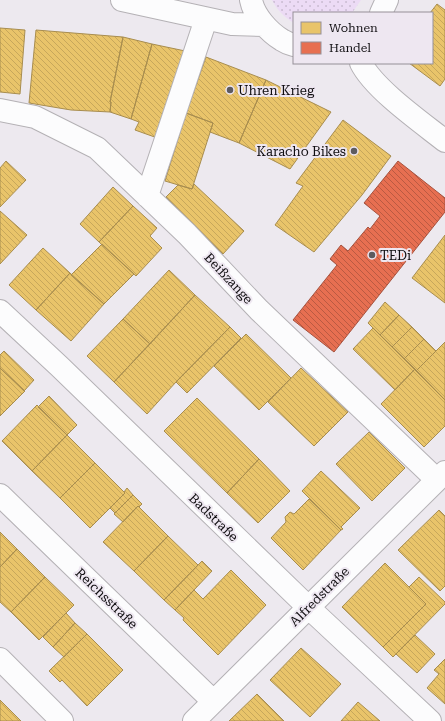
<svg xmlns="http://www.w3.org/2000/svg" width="445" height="721" font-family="'Roboto Serif',serif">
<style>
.grass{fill:url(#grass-dots)}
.homes{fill:url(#homes-back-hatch);stroke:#a88d4f}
.shops{fill:url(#shops-back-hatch);stroke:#a6523e}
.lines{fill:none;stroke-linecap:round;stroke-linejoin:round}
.minor-casing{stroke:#b4b1b5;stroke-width:24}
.primary-casing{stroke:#b4b1b5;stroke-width:24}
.minor{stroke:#fcfcfd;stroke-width:22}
.primary{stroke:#fcfcfd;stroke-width:22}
.poi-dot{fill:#5d5b5f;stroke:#eee7f1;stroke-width:1.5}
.labels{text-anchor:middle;stroke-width:4;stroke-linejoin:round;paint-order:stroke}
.poi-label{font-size:13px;fill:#100e11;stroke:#eee7f1;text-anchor:start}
.street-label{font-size:13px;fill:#100e11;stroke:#eee7f1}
</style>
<defs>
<pattern id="grass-dots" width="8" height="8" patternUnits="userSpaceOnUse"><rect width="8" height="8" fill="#ecdbf5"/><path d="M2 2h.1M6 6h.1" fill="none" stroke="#c9bbd1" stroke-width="1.8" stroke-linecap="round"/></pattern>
<pattern id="homes-back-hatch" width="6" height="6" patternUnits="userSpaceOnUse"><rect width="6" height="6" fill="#e9c46a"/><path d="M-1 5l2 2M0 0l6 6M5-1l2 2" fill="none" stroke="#c7a75b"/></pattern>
<pattern id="shops-back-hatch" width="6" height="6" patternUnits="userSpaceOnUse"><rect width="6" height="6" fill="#e76f51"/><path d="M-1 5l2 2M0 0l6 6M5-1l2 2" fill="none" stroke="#ba5a42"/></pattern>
</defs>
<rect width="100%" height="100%" fill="#ede9ef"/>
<!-- grass -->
<path class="grass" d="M272,0H361L352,13H294V23C284,17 277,10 272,0Z"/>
<!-- homes -->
<path class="homes" d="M437,4L445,10V79L440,86L409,63H432V13H430Z
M0,28L25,30L20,94L0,92Z
M36,30L123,37L110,102H111L110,112L71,110L29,103Z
M123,37L152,44L131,119L110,112L111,102H110Z
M152,44L190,52L163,140L135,130L139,122L131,119Z
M206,57L266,80L239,143L210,132L213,123L186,113Z
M266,80L331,112L290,169L239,143Z
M186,113L213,123L192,189L165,181Z
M343,120L391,156L362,195L314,252L275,225L303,186L296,183Z
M6,161L26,180L0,207V168Z
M194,184L244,231L223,254L166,197L178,185L192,189Z
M113,187L133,206L99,242L80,224Z
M133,206L157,228L150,236L162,248L136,276L99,242Z
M0,211L27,235L0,264Z
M445,235V303L412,278Z
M102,244L134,274L104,304L71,275Z
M43,248L70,273L36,310L9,285Z
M169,270L195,295L150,344L123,319Z
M70,273L104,304L71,341L36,310Z
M195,295L230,327L176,382L147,414L114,382Z
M385,302L399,315L380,335L368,323Z
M399,315L412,327L392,347L380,335Z
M123,319L150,344L114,382L87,356Z
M230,327L241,338L187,393L176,382Z
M412,327L424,339L404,359L392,347Z
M373,328L415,369L395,390L353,349Z
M246,334L291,378L259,410L214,366Z
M424,339L436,351L416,371L404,359Z
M445,342V400L416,371Z
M4,351L34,380L24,391L0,368V355Z
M0,368L25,391L0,416Z
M301,368L348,412L314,446L268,402Z
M415,369L445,400V426L424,447L381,404Z
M49,396L77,425L67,435L38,407Z
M197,398L259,459L227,493L164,431Z
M37,405L67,435L32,471L2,441Z
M369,432L405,468L372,501L336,464Z
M67,435L95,463L60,498L32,471Z
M259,459L290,491L258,523L227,493Z
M95,463L125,493L90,528L60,498Z
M321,471L360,508L341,527L343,529L341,530L302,491Z
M127,488L133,495L115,513L110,508L125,493L124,492Z
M133,495L142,504L139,507L138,506L123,522L114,514Z
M309,499L341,530L303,570L271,538L286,522L285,517L290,512L294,514Z
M138,506L168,536L134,571L103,542Z
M439,510L445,516V586L440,591L398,550Z
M0,532L17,549L0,567Z
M168,536L198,565L164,600L134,571Z
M17,549L45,577L11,612L0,602V567Z
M202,561L212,571L175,610L164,600Z
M385,563L426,604L383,647L342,607Z
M231,570L266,605L218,655L183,620L184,618L175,610L194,590L203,599Z
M45,577L74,605L39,640L11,612Z
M419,577L445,602V604L393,657L383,647L426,604L409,587Z
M66,613L75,623L53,647L43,637Z
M75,623L87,634L64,657L53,647Z
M87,634L123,670L87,706L62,680L60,682L49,671Z
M415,635L435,654L417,673L396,654Z
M301,648L341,684L310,717L270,680Z
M445,659V704L427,688L439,674L434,670Z
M257,694L284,721H229Z
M0,700L21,721H0Z
M358,702L380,721H341Z"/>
<!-- shops -->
<path class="shops" d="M398,161L445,198V212L334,352L293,320L337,265L330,259L341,245L348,251L368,227L370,229L380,216L364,203Z"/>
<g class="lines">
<defs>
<path id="minor" d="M0,110L35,117L97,148L187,234L259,310L437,480
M147,196L206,19
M0,311L59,366L308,607L430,721
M0,495L213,701
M0,659L62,721
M194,721L445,472"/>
<path id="primary" d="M122,0L232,24L264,25
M251,0C254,16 269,32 282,40C285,42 290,44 294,45
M381,13L387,0
M361,63C374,89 421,122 445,141"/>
</defs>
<!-- minor casing -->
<use href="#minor" class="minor-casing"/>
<!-- primary casing -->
<use href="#primary" class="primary-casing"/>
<!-- minor -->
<use href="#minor" class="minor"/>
<!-- primary -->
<use href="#primary" class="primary"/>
</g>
<!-- markers -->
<g class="poi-dot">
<circle cx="230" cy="90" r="4"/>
<circle cx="354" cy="151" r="4"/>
<circle cx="372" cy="255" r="4"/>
</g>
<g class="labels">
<!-- poi labels -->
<g class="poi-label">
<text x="238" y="95">Uhren Krieg</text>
<text x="346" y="156" text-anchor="end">Karacho Bikes</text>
<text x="380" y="260">TEDi</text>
</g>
<!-- street labels -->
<g class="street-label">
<text transform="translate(229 278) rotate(47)" y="5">Beißzange</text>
<text transform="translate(214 517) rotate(44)" y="5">Badstraße</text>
<text transform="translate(319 596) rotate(-45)" y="5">Alfredstraße</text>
<text transform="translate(107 598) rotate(44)" y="5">Reichsstraße</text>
</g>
</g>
<!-- legend -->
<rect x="293" y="12" width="140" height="52" fill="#eee7f1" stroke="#959097"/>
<rect x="301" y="22" width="20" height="12" fill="#e9c46a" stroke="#959097"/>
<text x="329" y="32" font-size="12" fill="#100e11">Wohnen</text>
<rect x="301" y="42" width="20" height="12" fill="#e76f51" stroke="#959097"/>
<text x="329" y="52" font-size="12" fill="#100e11">Handel</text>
</svg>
